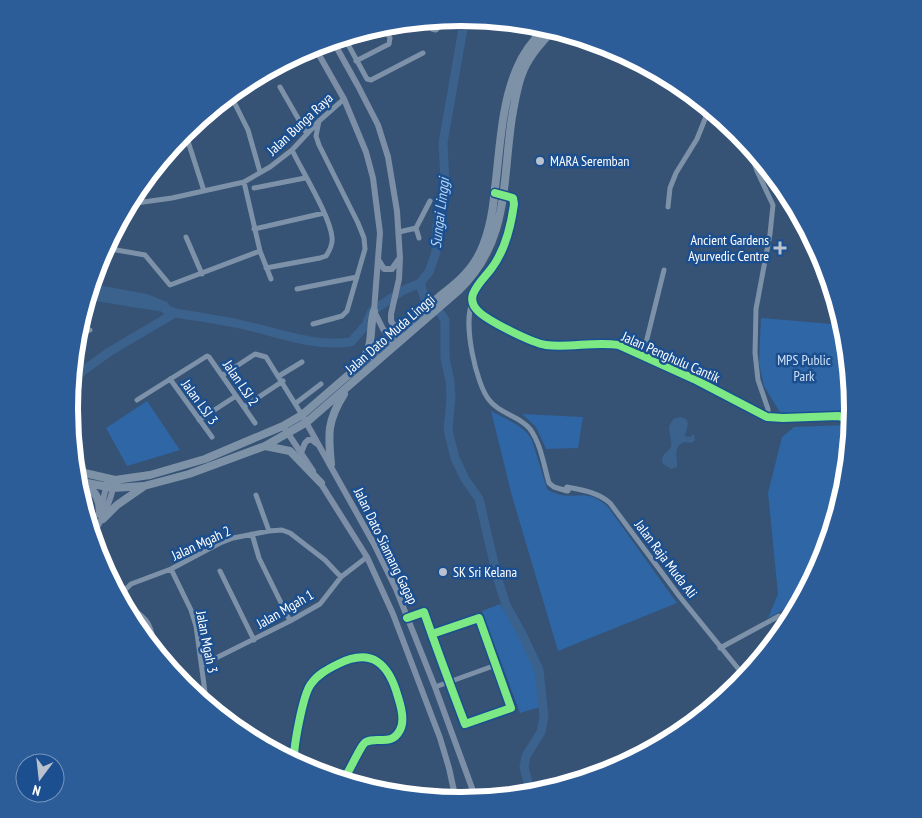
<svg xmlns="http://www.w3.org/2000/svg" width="922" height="818" font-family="'PT Sans Narrow',sans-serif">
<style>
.green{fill:#2f66a5}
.water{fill:#3b618d}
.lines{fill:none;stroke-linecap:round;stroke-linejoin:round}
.river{stroke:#3b618d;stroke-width:9}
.minor{stroke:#7d92a8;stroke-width:5}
.major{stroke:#7d8ea7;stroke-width:6}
.highway{stroke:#7e92a7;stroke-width:8}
.cycleway-casing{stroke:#1b4f8f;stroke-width:11}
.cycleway{stroke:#7ce984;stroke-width:8}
.poi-dot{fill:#b9c2ce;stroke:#1b4f8f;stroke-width:2}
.labels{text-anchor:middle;stroke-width:5;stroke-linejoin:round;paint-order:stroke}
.street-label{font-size:14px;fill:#fff;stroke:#1b4f8f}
.poi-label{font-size:14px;fill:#fff;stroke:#1b4f8f;text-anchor:start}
.park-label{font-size:14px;fill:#cfe3fa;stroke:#1b4f8f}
.water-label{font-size:15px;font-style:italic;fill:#b5d3f5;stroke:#1b4f8f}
.rim{fill:none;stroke:#fff;stroke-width:6}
</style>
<rect width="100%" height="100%" fill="#365274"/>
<!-- green -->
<path class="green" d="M761,318L843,325L845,333L852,415C837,409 799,414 781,414L764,386L759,363Z
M147,401L180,450L127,466L106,428Z
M491,411C505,419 524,425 532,440L547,489C571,505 584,484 608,507L677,603L558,651L512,496Z
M522,414L583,417L578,448L546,449L536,427Z
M845,425L851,429L845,486L823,559L798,605L796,603L768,618L778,594L768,493L782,437L794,427Z
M500,604L519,634L525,650L535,669L540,707L520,713L482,611Z"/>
<!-- water -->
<path class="water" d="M92,284L147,294L167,302L175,313C145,310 117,304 87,300Z
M681,417L686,419L688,423L685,436L690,437L694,434L695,440L692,443L684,442C672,448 678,457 677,467L671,469L663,464C659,455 667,453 671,447C673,434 663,429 675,418Z"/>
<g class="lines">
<!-- river -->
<path class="river" d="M420,283L425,300L441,314L445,320V358L450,381L451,397L448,430L455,458L465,479L479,499L498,580L506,605L522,634L539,670L544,716L541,732L526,756L524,767L531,794
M165,309L175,313C199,317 224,320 248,326C283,334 315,347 351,342L366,325L372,311L402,291L420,283L429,272L436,252L437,226L445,182L443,143L464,23L467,18
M73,378L109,352L175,313"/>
<!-- minor -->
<path class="minor" d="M427,21L432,29L436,30L447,19
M344,37L367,79L371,80L423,53
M356,61L389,44L390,38L383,26
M280,87L307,134
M232,93L235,104L248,130L260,172
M185,132L204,191
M747,143L757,171L773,205L770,234L756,309L755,353L758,380L768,409V417
M244,182L260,251L271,279
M254,188L305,178
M495,193L513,198L514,204C511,226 505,251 491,269C485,277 477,284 473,294C471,300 473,306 478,311C488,321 532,343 546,345C570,348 595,341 619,345L694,379L767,417L783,418L838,416L852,419
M129,204L172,198L244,182L270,167L292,150L319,121L344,99
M668,207L670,188L676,173L697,139L709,109
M416,228L419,238
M254,229L324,213
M399,232L416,228L430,201
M186,237L202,274
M105,248L145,255L170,285L260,251
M266,268L320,258L326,256C330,250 333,244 332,237C330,216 302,171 292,150
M297,289L357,277
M473,302C462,320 476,386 490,401C500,414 520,416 530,429C541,444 544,466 549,483L554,487L567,491
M313,324L342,316L347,311L365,249L364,238L358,223L319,145L316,136L319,121
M77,335L90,330
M643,355L664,270
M223,375L255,354L266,357L302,415
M279,376L302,362
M170,379L212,437
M137,400L207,356L209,357L255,423
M296,403L321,384
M244,407L283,381
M199,420L236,396
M568,491L565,490L567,487C582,490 598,492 610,503L680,597L745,677
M256,495L269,531
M252,534L259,558L290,621
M171,569L191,610L196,626L205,692
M220,571L254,640
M119,596L131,584L171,569L220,543L233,538L269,531L282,530L290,533L325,560L341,577
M121,600C146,619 151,618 155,650
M407,618L424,612C437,650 451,687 465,724L511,708L479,618L432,634
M720,648L779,616
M202,665L290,621L320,604L341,577L367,557
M435,687L496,665
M294,762C293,748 303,694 311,684C318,674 328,669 338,664C372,647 389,664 398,697C401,706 405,721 400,730C391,747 378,736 366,742C361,744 349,773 343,780"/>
<!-- major -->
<path class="major" d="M333,41L358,86L378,125L388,157L397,211L400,258L399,279L391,314V321L401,336
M314,46L344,99L366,152L373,178L380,233L374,311L383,329L393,343
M379,261L384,269H392L399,259
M302,415L374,544L396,589L435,687L476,799
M285,429L313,471
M301,453L305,443L308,440H312L317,444
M318,479L367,557L393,614L440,738L449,768L456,800
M100,513L108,479
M92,535C103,519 110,504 114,484"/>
<!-- highway -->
<path class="highway" d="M363,359C374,345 369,327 374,311
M265,446L290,451L321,483
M331,464C328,434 327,421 344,394
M76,471L115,480L150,475L205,459L283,426L302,415L440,296C454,285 468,274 477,258C489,237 493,212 495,188C500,149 501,105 517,68C523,53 534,39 546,27
M77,481L113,488L144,486L189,474L265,446L307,422L458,291C510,242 502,182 512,117C515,101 517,84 524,69C531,54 542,42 553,30
M84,484C96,491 100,500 100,514
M103,519L117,505L143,487"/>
<defs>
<path id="cycleway" d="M495,193L513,198L514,204C511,226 505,251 491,269C485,277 477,284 473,294C471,300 473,306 478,311C488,321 532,343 546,345C570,348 595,341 619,345L694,379L767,417L783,418L838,416L852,419
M407,618L424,612C437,650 451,687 465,724L511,708L479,618L432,634
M294,762C293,748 303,694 311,684C318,674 328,669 338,664C372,647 389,664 398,697C401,706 405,721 400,730C391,747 378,736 366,742C361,744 349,773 343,780"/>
</defs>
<!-- cycleway casing -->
<use href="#cycleway" class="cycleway-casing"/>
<!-- cycleway -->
<use href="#cycleway" class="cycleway"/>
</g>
<!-- markers -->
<g class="poi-dot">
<circle cx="540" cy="161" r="5"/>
<path d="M777.5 240.5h5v5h5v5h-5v5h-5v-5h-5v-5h5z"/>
<circle cx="443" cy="572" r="5"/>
</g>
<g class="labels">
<!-- street labels -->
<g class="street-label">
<text transform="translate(300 124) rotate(-43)" y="5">Jalan Bunga Raya</text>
<text transform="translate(390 334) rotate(-41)" y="5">Jalan Dato Muda Linggi</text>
<text transform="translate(671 357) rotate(24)" y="5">Jalan Penghulu Cantik</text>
<text transform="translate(241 383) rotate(56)" y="5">Jalan LSJ 2</text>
<text transform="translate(200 402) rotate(54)" y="5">Jalan LSJ 3</text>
<text transform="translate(201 543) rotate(-25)" y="5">Jalan Mgah 2</text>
<text transform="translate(386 546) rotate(64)" y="5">Jalan Dato Siamang Gagap</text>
<text transform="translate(666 559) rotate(53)" y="5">Jalan Raja Muda Ali</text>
<text transform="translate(285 609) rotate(-30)" y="5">Jalan Mgah 1</text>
<text transform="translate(207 642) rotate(79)" y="5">Jalan Mgah 3</text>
</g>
<!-- poi labels -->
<g class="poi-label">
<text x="550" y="166">MARA Seremban</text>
<text x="769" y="245" text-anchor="end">Ancient Gardens<tspan x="769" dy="16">Ayurvedic Centre</tspan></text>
<text x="453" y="577">SK Sri Kelana</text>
</g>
<!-- park labels -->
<g class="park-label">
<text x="804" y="365">MPS Public<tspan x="804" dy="16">Park</tspan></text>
</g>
<!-- water labels -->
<g class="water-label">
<text transform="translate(440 213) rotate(-83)" y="5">Sungai Linggi</text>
</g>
</g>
<!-- crop -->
<path d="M0 0H922V818H0ZM78 409a383 383 0 1 1 766 0a383 383 0 1 1-766 0Z" fill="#2d5d98" fill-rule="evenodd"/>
<path class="rim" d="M78 409a383 383 0 1 1 766 0a383 383 0 1 1-766 0Z"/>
<!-- north arrow -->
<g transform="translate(40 778) rotate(195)"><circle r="24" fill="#1b4f8f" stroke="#7695bc"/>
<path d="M0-4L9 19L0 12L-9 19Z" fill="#b9c2ce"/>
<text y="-8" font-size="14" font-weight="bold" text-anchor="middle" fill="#ffffff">N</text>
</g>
</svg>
